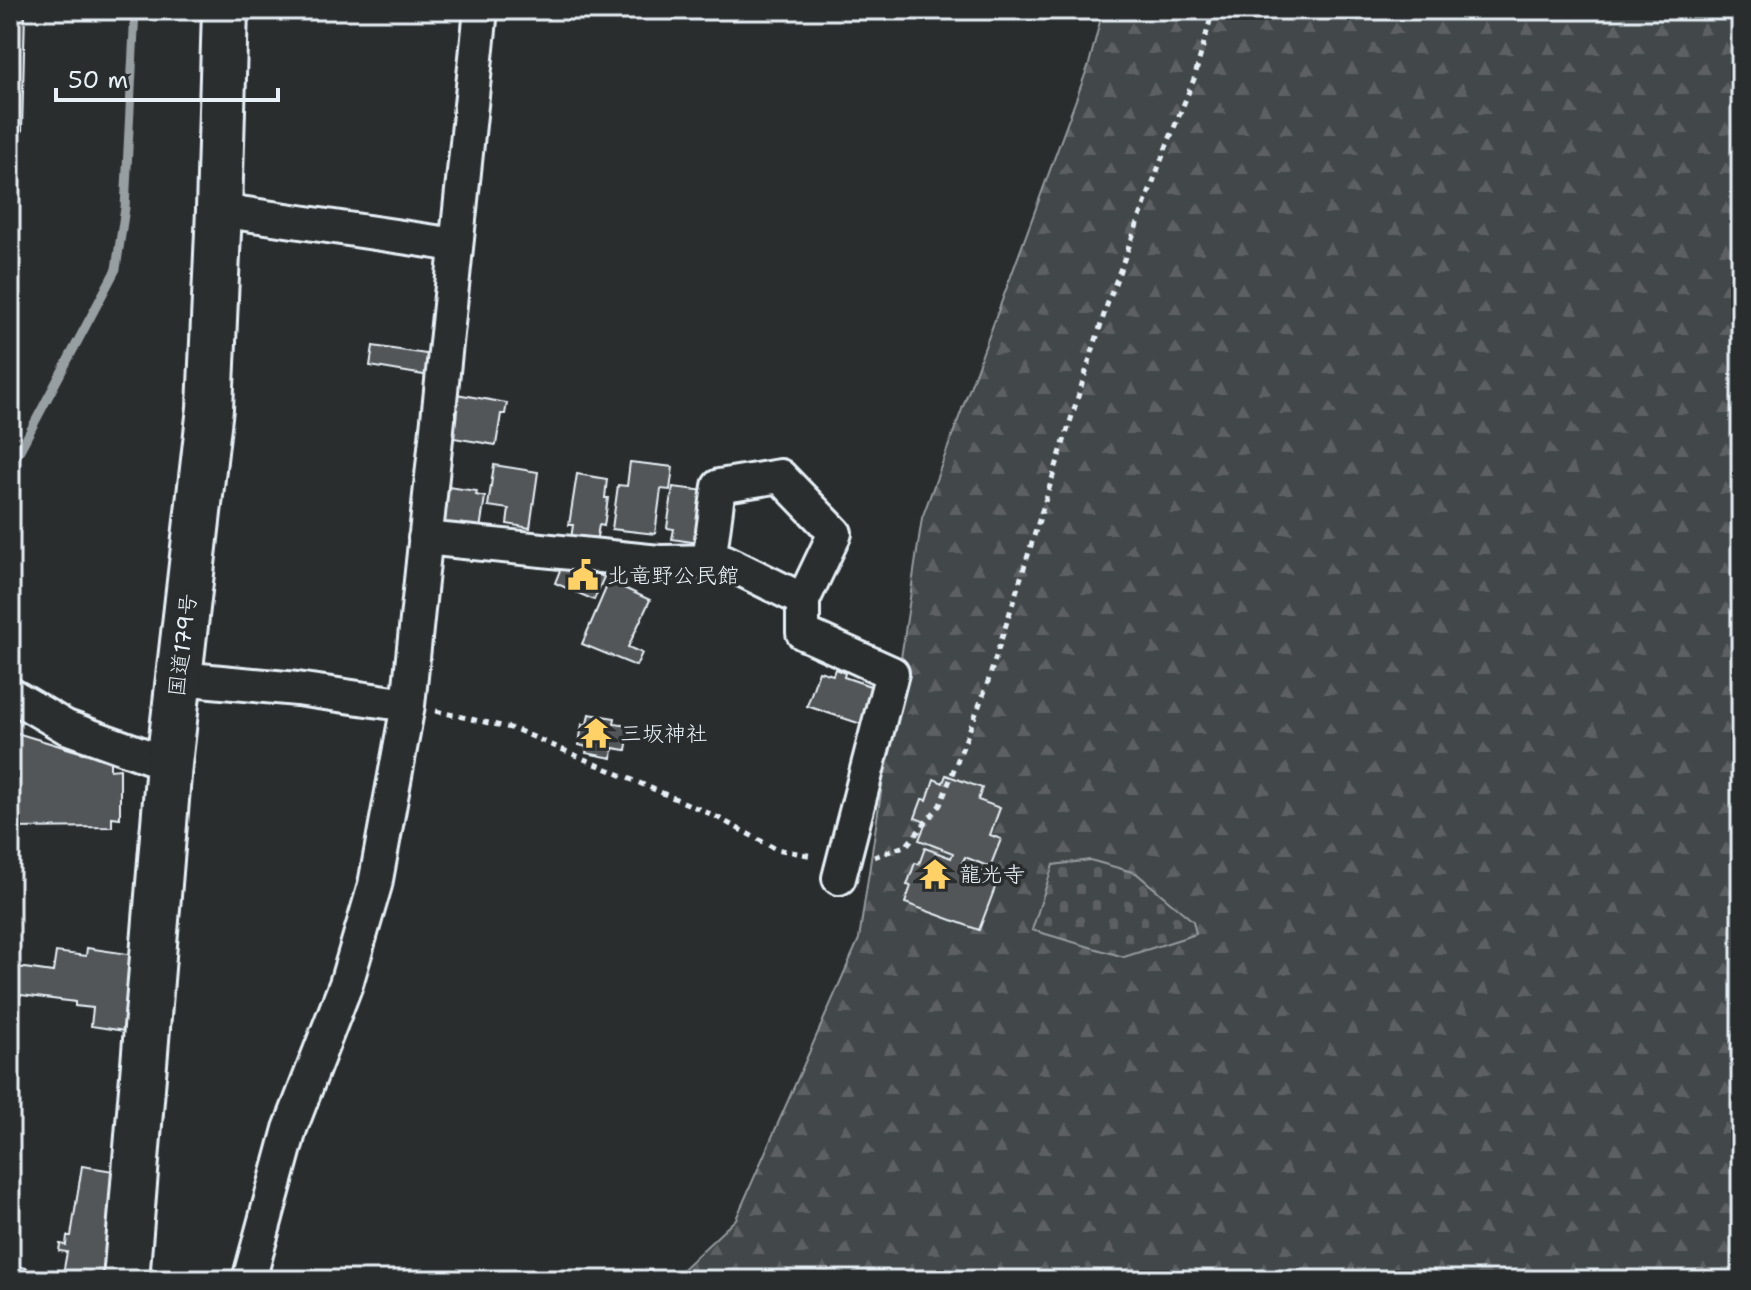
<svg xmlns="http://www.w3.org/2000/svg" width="1751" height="1290" font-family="'Shantell Sans','Klee One',sans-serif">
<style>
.forest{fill:url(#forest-firs);stroke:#959ca0;stroke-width:2}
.cemetery{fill:url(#cemetery-stones);stroke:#959ca0;stroke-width:2}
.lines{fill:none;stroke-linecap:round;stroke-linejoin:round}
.stream{stroke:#989fa3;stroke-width:9}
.building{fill:#535759;stroke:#e8f1f8;stroke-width:2}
.minor-casing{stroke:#e8f1f8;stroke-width:38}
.highway-casing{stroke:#e8f1f8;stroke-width:50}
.path{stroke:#e8f1f8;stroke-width:5;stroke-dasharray:6 6;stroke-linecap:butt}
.minor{stroke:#2a2d2e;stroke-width:32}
.highway{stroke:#2a2d2e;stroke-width:44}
.labels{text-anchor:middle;stroke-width:7;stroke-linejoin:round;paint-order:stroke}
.poi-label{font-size:22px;fill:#e8f1f8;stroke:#2a2d2e;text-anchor:start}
.street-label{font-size:22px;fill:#e8f1f8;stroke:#2a2d2e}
</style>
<defs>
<pattern id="forest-firs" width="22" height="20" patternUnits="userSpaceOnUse" patternTransform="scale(2)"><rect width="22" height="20" fill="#424648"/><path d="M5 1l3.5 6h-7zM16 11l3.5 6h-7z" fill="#5d6163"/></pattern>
<pattern id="cemetery-stones" width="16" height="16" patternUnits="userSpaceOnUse" patternTransform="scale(2)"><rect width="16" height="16" fill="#424648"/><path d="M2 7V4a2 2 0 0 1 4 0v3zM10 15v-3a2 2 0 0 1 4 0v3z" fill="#5d6163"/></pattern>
</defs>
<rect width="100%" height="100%" fill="#2a2d2e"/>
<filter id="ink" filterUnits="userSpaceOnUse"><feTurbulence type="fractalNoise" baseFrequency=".0125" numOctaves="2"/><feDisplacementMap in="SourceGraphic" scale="16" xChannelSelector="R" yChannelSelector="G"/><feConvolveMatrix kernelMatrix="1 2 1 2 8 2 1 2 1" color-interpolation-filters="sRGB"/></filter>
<g filter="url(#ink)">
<!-- forest -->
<path class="forest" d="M1103,10H1741V1280H671L736,1219L859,939L922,518L1089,64Z"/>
<!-- cemetery -->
<path class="cemetery" d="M1090,860L1136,873L1193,921L1196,934L1124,957L1032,930L1053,865Z"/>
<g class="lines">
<!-- stream -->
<path class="stream" d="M10,469L116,269L125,208L135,10"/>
</g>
<!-- building -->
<path class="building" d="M10,12H25L22,132H10Z
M373,346L433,355L430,376L370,366Z
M451,393L507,403L505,414H501L496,445L448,437Z
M630,462L673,467L670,490L661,489L655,534L612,529L618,485L627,486Z
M494,465L538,472L530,528L507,524L509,509L488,506Z
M577,474L607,479L605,498H608L604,526L599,525L596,543L571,539L573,525H569Z
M441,486L477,491L476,495L485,497L480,529L435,522Z
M673,487L706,491L699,543L672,539L674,529L667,528Z
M564,560L604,577L594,600L555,583Z
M609,581L650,600L628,647L642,653L636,666L582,644Z
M835,669L845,673L844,677L876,688L864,725L807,706L819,671L833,675Z
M589,714L615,718L614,724L630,726L626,750L613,748L612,758L586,753L587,747L579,745L582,724H587Z
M10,731L83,753H110V770L120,769V818L112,817V827L10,828Z
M946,775L982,788L978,800L1000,808L990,835L1001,839L990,867L965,857L962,863L999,877L979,930L905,903L911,886L907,885L915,863L919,864L925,848L951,858L953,853L919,840L926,822L915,818L922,799L927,800L934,779L943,783Z
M87,948L135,955L125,1031L91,1026L93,1008L75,1006V1002L13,994L17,967L53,972L56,952L86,956Z
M82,1166L120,1172L103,1280L63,1274L67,1252L59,1251L60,1244L66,1245L67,1236H71Z
M10,1265L27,1268L26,1276L53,1280H10Z"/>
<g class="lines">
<defs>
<path id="minor" d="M219,210L456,245
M425,538L659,562L724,561L803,600L835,533L780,476L719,486L709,562
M803,600V633L892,673L839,878
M179,678L297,689L408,705
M10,694L66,727L169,764
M249,1280L290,1129L346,984L375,885L408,705L481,10"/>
<path id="highway" d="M126,1280L169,764L210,408L219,210L225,10"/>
</defs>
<!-- minor casing -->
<use href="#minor" class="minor-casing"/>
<!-- highway casing -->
<use href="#highway" class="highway-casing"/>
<!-- path -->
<path class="path" d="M436,711L515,729L713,815L776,849L813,856
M874,857L907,845L940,805L986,688L1107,305L1165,150L1194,79L1213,10"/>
<!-- minor -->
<use href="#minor" class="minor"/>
<!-- highway -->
<use href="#highway" class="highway"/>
</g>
</g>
<!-- icons -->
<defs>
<symbol id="civic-bare" viewBox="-9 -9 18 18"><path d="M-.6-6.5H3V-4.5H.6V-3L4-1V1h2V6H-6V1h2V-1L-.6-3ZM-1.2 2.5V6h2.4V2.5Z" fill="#ffd166" stroke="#2a2d2e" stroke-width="2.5" paint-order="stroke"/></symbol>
<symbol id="temple-bare" viewBox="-9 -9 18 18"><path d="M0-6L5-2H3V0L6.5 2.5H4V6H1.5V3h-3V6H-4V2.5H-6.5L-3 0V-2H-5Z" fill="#ffd166" stroke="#2a2d2e" stroke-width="2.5" paint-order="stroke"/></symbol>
</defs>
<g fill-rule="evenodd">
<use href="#civic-bare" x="561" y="553" width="44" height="44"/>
<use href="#temple-bare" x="574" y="711" width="44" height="44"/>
<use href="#temple-bare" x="913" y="852" width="44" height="44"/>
</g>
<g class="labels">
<!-- poi labels -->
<g class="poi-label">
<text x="607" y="583">北竜野公民館</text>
<text x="620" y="741">三坂神社</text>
<text x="959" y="882">龍光寺</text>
</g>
<!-- street labels -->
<g class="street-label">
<text transform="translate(182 645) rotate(-83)" y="8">国道179号</text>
</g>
</g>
<!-- margin -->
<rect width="1751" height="1290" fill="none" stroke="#2a2d2e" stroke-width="40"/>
<rect x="20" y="20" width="1711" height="1250" fill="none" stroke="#e8f1f8" stroke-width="3" filter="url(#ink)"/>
<!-- scale -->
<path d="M56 88v12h222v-12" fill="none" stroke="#e8f1f8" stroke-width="4"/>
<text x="68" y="88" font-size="24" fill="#e8f1f8" stroke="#2a2d2e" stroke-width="6" paint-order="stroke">50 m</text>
</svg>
